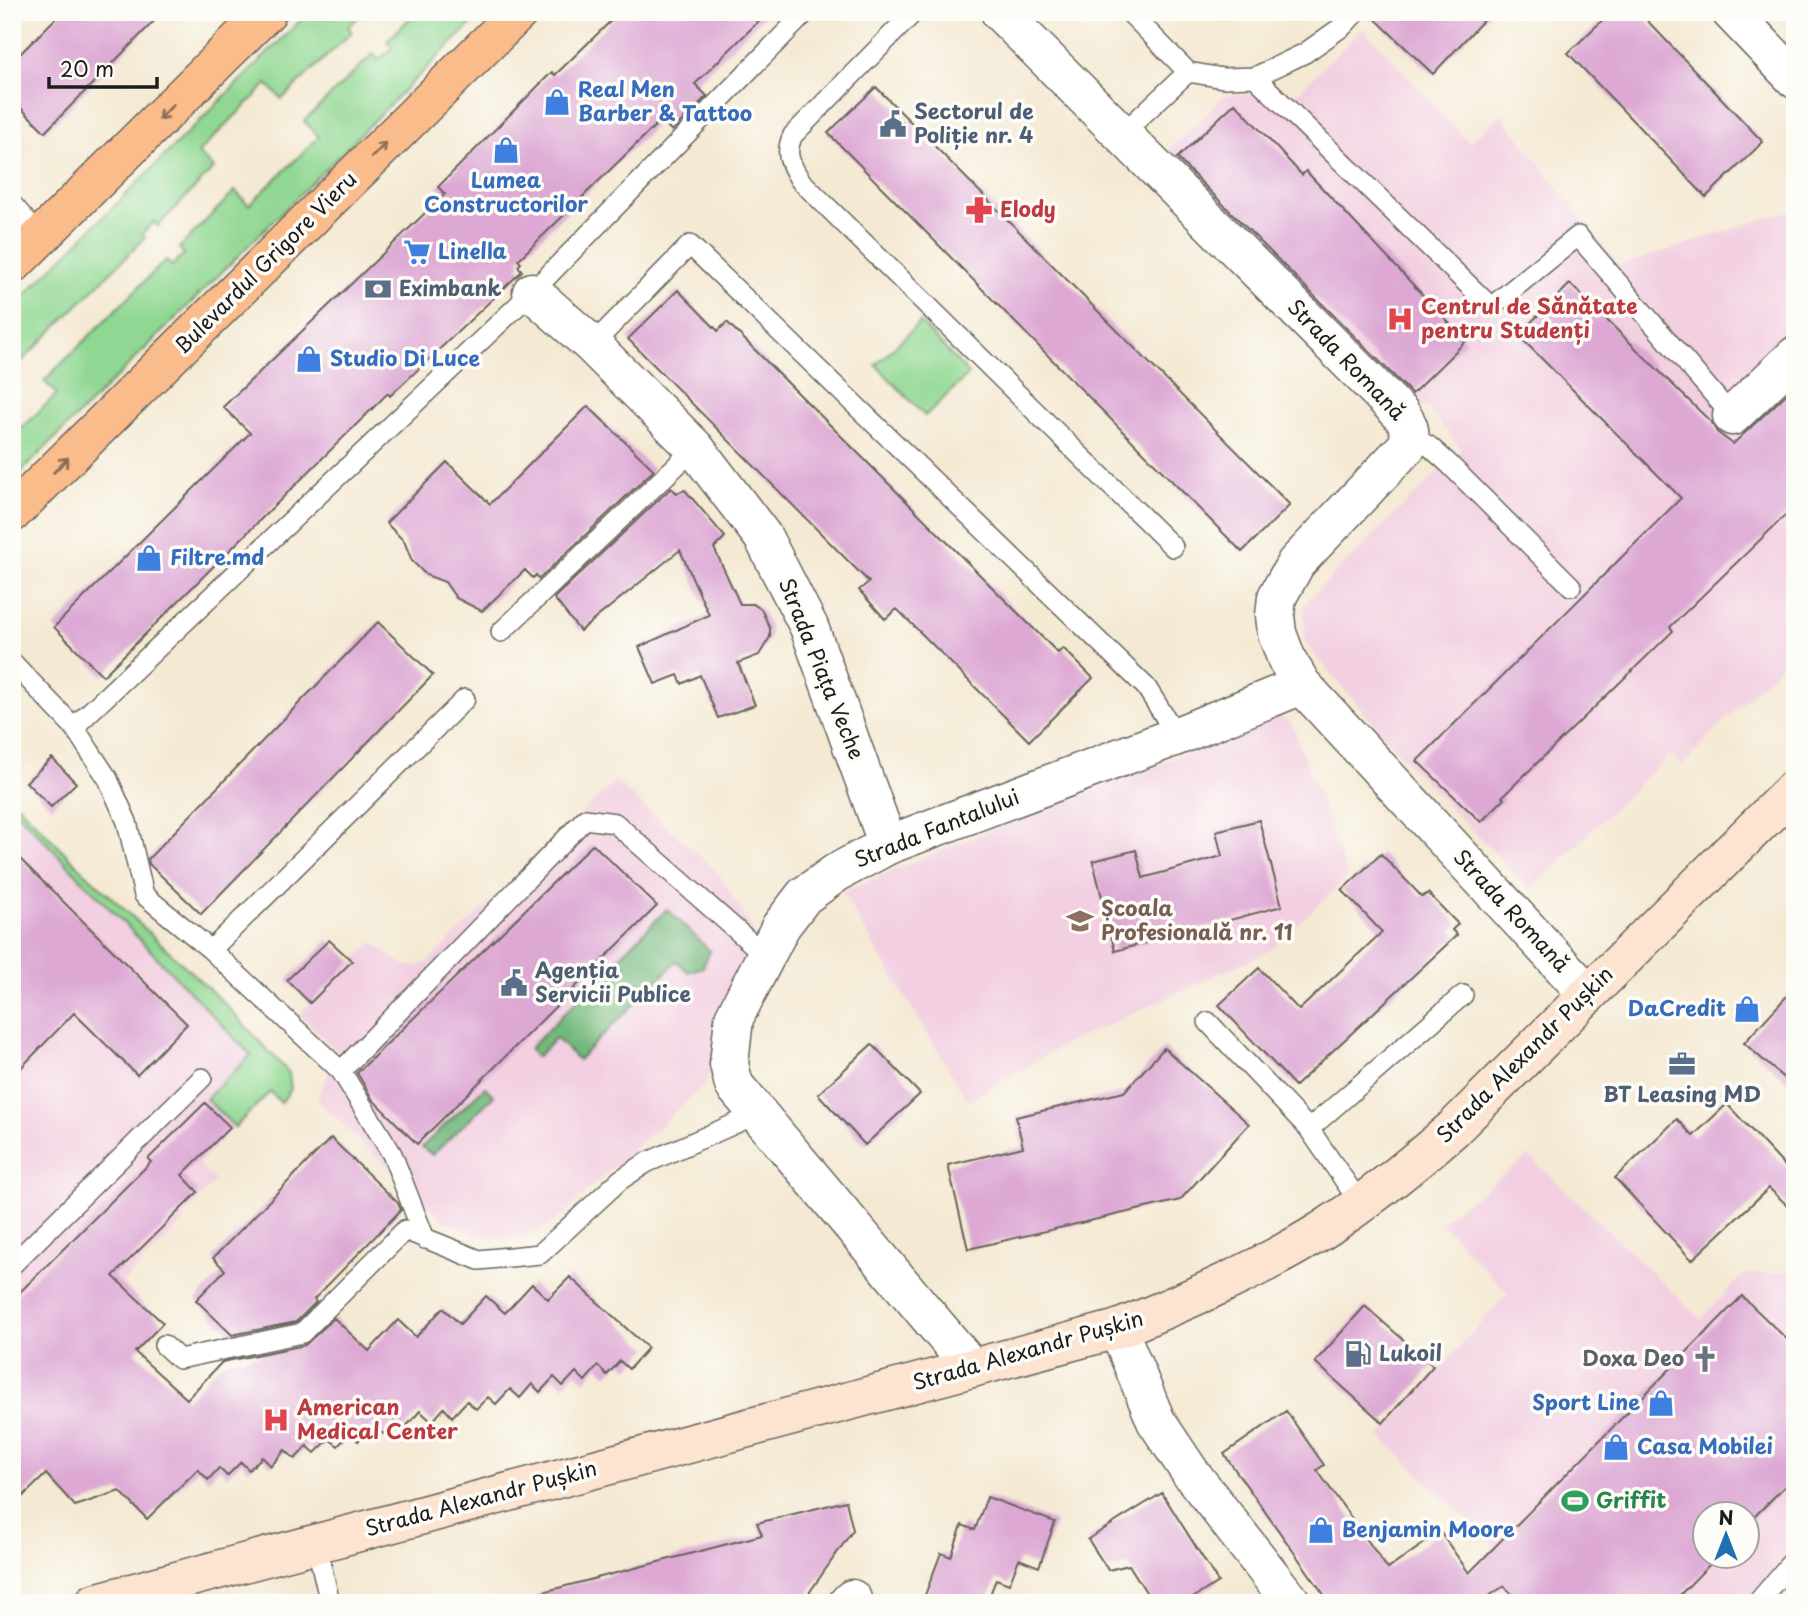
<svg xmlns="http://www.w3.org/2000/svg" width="1807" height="1615" font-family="'Playpen Sans',sans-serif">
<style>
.built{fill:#f2cfe1;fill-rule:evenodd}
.green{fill:#8fd792;stroke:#567a57;stroke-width:2}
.forest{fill:#73b87c;stroke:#486a4c;stroke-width:2}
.building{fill:#dda9d4}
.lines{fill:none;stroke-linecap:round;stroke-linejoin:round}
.service-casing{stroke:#68645c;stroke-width:22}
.minor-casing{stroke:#68645c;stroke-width:41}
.secondary-casing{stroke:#68645c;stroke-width:41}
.primary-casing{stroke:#68645c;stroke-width:41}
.service{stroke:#fff;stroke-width:19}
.minor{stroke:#fff;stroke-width:38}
.secondary{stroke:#fde4d1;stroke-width:38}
.primary{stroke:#fabc8b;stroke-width:38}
.oneway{stroke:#8b6c54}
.labels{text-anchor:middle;stroke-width:7;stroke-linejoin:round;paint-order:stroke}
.shop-label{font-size:21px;font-weight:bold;fill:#366cbe;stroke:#fdfcf7;text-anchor:start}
.service-label{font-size:21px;font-weight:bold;fill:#4e5e75;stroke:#fdfcf7;text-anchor:start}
.health-label{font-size:21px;font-weight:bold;fill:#be3a42;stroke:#fdfcf7;text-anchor:start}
.street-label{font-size:21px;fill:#1c1c1c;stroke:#fdfcf7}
.education-label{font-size:21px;font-weight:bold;fill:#785e54;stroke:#fdfcf7;text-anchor:start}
.worship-label{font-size:21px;font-weight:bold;fill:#5b616d;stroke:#fdfcf7;text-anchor:end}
.leisure-label{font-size:21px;font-weight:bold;fill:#27864d;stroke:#fdfcf7;text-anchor:start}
</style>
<rect width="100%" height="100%" fill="#fdfcf7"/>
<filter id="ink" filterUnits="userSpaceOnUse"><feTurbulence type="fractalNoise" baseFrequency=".0143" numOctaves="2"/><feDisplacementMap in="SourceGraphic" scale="14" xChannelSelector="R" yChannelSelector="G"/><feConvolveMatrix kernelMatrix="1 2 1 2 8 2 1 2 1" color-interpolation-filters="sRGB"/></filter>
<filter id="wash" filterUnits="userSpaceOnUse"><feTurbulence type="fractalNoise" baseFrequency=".00686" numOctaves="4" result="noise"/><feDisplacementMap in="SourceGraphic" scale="28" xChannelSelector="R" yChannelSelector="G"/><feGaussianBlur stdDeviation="1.57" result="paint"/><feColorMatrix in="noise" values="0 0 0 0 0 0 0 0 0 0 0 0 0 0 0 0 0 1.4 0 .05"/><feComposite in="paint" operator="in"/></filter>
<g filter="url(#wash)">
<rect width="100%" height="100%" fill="#f4e9d3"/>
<!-- built -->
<path class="built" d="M1363,28L1469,143L1501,114L1619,266L1795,209V651L1706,739L1683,766L1670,754L1531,890L1411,767L1305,643L1304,604L1461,449L1429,409L1404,403L1162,157L1225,95L1297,93Z
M1279,717L1292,723L1348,877L1269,951L1061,1046L968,1101L842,892L956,844Z
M615,781L717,871L759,940L705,1085L587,1191L566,1213L541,1230L521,1238L501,1239L478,1236L443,1220L317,1100L338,1052L299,1014L373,942L403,965L416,967L427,963Z
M12,799L76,864L224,1003L289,1073L291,1089L281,1103L270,1092L198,1164L215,1181L186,1213L182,1224L12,1390Z
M1529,1156L1701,1319L1744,1274L1795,1272V1573L1765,1603H1546L1549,1599L1380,1436L1508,1293L1440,1222ZM1706,1514H1748V1556H1706Z"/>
<!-- green -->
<path class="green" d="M309,12H371L365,18L361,15L348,27L352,32L282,99L267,84L198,153L214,168L158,226L154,222L142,234L145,238L22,361L12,351V308Z
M416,12H483L12,481V438L57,394L44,381L166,260L172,266L184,254L179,248L235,191L249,205L319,137L304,121L373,54L379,60L392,48L387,41Z
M920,322L969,374L925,416L876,365Z
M12,799L76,864L224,1003L289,1073L291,1089L281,1103L270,1092L235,1127L206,1099L251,1055L12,807Z"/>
<!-- forest -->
<path class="forest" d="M667,909L710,951L703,967L688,972L677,961L578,1060L556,1038L537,1057L529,1049Z
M485,1087L494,1096L432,1155L422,1147Z"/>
<g id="blocks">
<!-- building -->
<path class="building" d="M62,12H163L45,132L12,99V62Z
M620,12H768L695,84L707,96L672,131L661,120L518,260L521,263L518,266L522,271L390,396L388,393L103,676L54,627L250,433L223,407L445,194L438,187L552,72L555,75Z
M1368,12H1491L1433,74Z
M1611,12H1639L1763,142L1706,197L1568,53Z
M876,87L1290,505L1242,552L828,133Z
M1235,103L1302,175L1306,171L1466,341L1412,394L1177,158Z
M1570,284L1712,423L1717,432L1733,444L1795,386V506L1670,627L1673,631L1502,797L1504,799L1481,822L1417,761L1681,498L1518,335Z
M678,290L718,331L727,322L1058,653L1063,648L1093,678L1029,741L897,609L885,619L859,590L869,582L628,339Z
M588,406L654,470L539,579L536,575L533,578L525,570L482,611L456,598L445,582L426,575L412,561L404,541L386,523L447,462L490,504Z
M671,488L677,493L685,490L725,537L714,548L740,604H753L761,609L770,628V637L759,655L738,663L755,705L718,718L700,675L682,684L678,675L655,684L639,647L709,615L680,550L580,631L554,598Z
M378,622L433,675L201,914L149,864L148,859Z
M52,758L76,783L51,807L26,782Z
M1259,820L1282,906L1115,951L1093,861L1136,850L1143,878L1222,856L1216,831Z
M593,844L657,906L417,1144L373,1100L357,1073Z
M12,851L187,1024L137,1075L74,1013L12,1077Z
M1381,854L1422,897L1428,893L1458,924L1452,930L1457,935L1295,1086L1219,1005L1259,968L1299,1010L1382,932L1342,890Z
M329,940L352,961L310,1003L287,980Z
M1795,987V1088L1744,1043Z
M872,1044L920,1094L865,1145L818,1094Z
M1164,1048L1249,1124L1180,1200L968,1249L948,1165L1023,1147L1016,1117L1124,1092Z
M205,1103L230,1127L182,1175L198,1192L113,1276L163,1323L135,1352L187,1399L222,1362L305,1345L334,1318L369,1351L398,1320L416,1337L443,1308L460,1324L486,1296L505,1313L532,1284L548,1299L570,1277L648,1348L629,1369L620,1361L607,1375L598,1366L585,1381L576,1372L563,1386L554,1377L540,1392L532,1384L520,1398L510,1389L496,1404L488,1397L476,1409L467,1401L452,1417L444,1408L432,1422L420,1411L403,1430L394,1422L383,1434L373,1425L358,1441L350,1433L338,1446L329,1439L315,1453L307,1446L295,1459L285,1450L271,1466L262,1457L249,1470L241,1462L227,1476L219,1468L208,1480L198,1469L147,1519L120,1491L75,1506L46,1474L12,1507V1300L151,1162L148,1159Z
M1727,1104L1795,1177V1213L1769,1188L1692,1260L1615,1178L1677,1119L1693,1136Z
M331,1138L398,1203L401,1210L314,1299L316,1302L296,1322L232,1335L196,1300L225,1270L213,1258Z
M1742,1296L1795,1347V1476L1747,1524V1514H1705V1556H1718L1672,1603H1521L1504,1586L1486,1598L1490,1603H1330L1224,1454L1286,1411L1324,1465L1317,1470L1388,1569L1440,1532L1469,1573Z
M1365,1306L1433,1366L1383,1423L1315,1362Z
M1162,1493L1218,1582L1185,1603H1153L1129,1565L1108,1570L1088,1539Z
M987,1497L1055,1522L1039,1567L1019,1559L1009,1584L996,1579L987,1603H922L941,1553L951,1557L962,1525L975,1530Z
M846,1501L853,1530L802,1603H541L539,1593L762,1535L757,1523Z"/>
</g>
</g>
<g filter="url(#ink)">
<use href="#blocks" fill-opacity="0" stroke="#68645c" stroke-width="2"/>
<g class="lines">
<defs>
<path id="service" d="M914,12L793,135C784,154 790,163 800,180L1173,547
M1129,12L1188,72L1223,78L1255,77L1305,53L1343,26L1356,12
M1255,77L1491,307L1578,236L1732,416
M1123,133L1188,72
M12,204L40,237
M592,345L690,245L1146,687L1177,736
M1411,436L1429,446L1448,463L1571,586
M501,632L695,448
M12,662L74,727L108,779L127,822L144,895L211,950L341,1071L392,1154L425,1239
M74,727L532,292L806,12
M211,950L465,699
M1208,1022L1309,1129L1360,1203
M341,1071L585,819L615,823L766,956
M1309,1129L1463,995
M12,1265L202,1078
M164,1345L179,1359L302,1333L405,1230L479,1260L540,1254L620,1180L646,1163L757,1114
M316,1543L330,1603
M1757,1603L1795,1558"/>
<path id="minor" d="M1000,12L1400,413C1409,425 1412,432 1407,446L1296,563L1277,597L1275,615L1277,633L1287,660L1302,685L1588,994
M1731,12L1795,79
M532,292L592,345L695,448L763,537L809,627L888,845
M1732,416L1795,356
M1118,1329L1156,1421L1190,1472L1292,1603
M972,1368L734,1085L729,1064L734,1018L781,926L804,896L836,873L888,845L1177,736L1302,685
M848,1603L852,1599"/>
<path id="secondary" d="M94,1603L1118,1329C1188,1300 1257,1271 1321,1231C1368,1201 1412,1165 1453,1129L1795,788"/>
<path id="primary" d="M12,265L267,12
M12,513L519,12"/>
</defs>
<!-- service casing -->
<use href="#service" class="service-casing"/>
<!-- minor casing -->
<use href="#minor" class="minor-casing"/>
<!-- secondary casing -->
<use href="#secondary" class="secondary-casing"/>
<!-- primary casing -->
<use href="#primary" class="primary-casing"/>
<!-- service -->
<use href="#service" class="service"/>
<!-- minor -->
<use href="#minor" class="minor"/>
<!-- secondary -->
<use href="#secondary" class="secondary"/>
<!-- primary -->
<use href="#primary" class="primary"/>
</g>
<!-- one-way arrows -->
<defs><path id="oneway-shaft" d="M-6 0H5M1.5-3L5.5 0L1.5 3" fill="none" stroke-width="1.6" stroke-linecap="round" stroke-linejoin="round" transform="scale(1.75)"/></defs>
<g class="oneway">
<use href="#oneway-shaft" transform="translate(166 112) rotate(135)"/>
<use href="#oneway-shaft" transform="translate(379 150) rotate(-45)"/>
<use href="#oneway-shaft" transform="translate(61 465) rotate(-45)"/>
</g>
</g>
<!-- icons -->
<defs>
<symbol id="shop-bare" viewBox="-9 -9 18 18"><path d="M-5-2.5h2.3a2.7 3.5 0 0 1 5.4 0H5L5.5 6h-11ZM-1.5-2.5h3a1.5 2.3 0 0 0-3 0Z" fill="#3f7fe0" stroke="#fdfcf7" stroke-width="2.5" paint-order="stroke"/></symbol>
<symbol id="civic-bare" viewBox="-9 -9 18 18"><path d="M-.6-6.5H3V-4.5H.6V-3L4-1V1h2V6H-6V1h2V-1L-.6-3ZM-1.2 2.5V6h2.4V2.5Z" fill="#5c6f8a" stroke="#fdfcf7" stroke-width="2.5" paint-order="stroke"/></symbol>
<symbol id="pharmacy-bare" viewBox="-9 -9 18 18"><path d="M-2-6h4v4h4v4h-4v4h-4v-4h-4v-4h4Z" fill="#e0444e" stroke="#fdfcf7" stroke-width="2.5" paint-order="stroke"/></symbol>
<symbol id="supermarket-bare" viewBox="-9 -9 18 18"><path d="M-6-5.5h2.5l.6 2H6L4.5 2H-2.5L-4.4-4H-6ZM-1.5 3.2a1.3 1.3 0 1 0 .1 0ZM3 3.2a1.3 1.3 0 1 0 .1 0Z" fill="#3f7fe0" stroke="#fdfcf7" stroke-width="2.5" paint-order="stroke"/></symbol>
<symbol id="bank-bare" viewBox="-9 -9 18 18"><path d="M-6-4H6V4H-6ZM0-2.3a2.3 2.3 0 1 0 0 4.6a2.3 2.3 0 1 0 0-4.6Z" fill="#5c6f8a" stroke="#fdfcf7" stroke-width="2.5" paint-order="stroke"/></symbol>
<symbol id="hospital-bare" viewBox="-9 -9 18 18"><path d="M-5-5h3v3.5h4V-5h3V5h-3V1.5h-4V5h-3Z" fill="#e0444e" stroke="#fdfcf7" stroke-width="2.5" paint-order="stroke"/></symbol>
<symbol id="university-bare" viewBox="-9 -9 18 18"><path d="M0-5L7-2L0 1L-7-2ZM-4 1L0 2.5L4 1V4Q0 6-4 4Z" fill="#8d6e63" stroke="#fdfcf7" stroke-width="2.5" paint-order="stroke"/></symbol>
<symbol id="office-bare" viewBox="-9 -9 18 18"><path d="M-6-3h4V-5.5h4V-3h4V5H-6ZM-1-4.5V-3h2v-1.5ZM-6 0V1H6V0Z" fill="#5c6f8a" stroke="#fdfcf7" stroke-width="2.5" paint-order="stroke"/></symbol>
<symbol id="fuel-bare" viewBox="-9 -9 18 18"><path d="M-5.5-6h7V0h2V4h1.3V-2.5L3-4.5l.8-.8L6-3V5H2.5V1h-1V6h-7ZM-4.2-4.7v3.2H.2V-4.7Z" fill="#5c6f8a" stroke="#fdfcf7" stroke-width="2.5" paint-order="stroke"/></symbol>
<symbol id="church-bare" viewBox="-9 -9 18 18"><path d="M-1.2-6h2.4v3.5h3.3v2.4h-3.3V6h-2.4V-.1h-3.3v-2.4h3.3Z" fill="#6b7280" stroke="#fdfcf7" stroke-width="2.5" paint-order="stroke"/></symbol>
<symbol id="stadium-bare" viewBox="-9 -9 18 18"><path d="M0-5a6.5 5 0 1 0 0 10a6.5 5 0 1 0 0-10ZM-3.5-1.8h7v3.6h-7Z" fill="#2e9e5b" stroke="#fdfcf7" stroke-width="2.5" paint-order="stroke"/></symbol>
</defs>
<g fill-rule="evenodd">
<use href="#shop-bare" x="538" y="83" width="38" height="38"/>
<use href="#civic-bare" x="874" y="105" width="38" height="38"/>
<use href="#shop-bare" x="487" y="131" width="38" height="38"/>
<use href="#pharmacy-bare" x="960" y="191" width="38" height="38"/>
<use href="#supermarket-bare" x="398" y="233" width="38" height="38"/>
<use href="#bank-bare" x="359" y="270" width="38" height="38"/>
<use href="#hospital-bare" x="1381" y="300" width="38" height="38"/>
<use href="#shop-bare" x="290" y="340" width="38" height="38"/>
<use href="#shop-bare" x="130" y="539" width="38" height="38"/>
<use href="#university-bare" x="1061" y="902" width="38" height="38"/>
<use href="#civic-bare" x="495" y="964" width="38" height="38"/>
<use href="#shop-bare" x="1728" y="990" width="38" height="38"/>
<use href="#office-bare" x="1663" y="1045" width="38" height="38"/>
<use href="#fuel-bare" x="1339" y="1335" width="38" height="38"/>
<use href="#church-bare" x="1686" y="1340" width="38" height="38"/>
<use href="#shop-bare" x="1642" y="1384" width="38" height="38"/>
<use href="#hospital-bare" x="257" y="1401" width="38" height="38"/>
<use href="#shop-bare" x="1597" y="1428" width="38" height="38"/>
<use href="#stadium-bare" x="1556" y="1482" width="38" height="38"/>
<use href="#shop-bare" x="1302" y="1511" width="38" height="38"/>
</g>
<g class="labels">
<!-- shop labels -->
<g class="shop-label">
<text x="578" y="97">Real Men<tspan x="578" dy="24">Barber &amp; Tattoo</tspan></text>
<text x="506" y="188" text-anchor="middle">Lumea<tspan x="506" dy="24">Constructorilor</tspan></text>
<text x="438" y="259">Linella</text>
<text x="330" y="366">Studio Di Luce</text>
<text x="170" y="565">Filtre.md</text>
<text x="1726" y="1016" text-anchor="end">DaCredit</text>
<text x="1640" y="1410" text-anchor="end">Sport Line</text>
<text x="1637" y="1454">Casa Mobilei</text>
<text x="1342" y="1537">Benjamin Moore</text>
</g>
<!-- service labels -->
<g class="service-label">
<text x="914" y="119">Sectorul de<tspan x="914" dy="24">Poliție nr. 4</tspan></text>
<text x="399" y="296">Eximbank</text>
<text x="535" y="978">Agenția<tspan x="535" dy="24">Servicii Publice</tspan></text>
<text x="1682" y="1102" text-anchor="middle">BT Leasing MD</text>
<text x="1379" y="1361">Lukoil</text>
</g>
<!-- health labels -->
<g class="health-label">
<text x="1000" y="217">Elody</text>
<text x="1421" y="314">Centrul de Sănătate<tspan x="1421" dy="24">pentru Studenți</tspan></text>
<text x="297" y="1415">American<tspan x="297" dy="24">Medical Center</tspan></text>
</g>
<!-- street labels -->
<g class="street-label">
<text transform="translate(266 263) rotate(-45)" y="7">Bulevardul Grigore Vieru</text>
<text transform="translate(1346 360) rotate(46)" y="7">Strada Romană</text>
<text transform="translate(821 669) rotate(68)" y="7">Strada Piața Veche</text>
<text transform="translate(937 829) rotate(-22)" y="7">Strada Fantalului</text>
<text transform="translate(1511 911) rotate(47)" y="7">Strada Romană</text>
<text transform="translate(1525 1055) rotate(-45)" y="7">Strada Alexandr Pușkin</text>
<text transform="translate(1028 1351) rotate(-16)" y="7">Strada Alexandr Pușkin</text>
<text transform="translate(481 1499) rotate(-15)" y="7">Strada Alexandr Pușkin</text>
</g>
<!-- education labels -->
<g class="education-label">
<text x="1101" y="916">Școala<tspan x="1101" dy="24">Profesională nr. 11</tspan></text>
</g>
<!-- worship labels -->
<g class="worship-label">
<text x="1684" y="1366">Doxa Deo</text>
</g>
<!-- leisure labels -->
<g class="leisure-label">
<text x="1596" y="1508">Griffit</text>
</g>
</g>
<!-- margin -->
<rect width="1807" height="1615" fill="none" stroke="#fdfcf7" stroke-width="42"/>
<!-- north arrow -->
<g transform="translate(1726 1535)"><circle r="33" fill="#fdfcf7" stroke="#a3a29f" stroke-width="2"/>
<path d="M0-5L12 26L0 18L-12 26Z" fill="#1f6fb2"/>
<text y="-10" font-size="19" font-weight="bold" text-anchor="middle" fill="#1c1c1c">N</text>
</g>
<!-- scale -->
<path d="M49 77v10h108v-10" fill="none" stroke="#1c1c1c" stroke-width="3.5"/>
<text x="60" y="77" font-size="21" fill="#1c1c1c" stroke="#fdfcf7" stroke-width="5" paint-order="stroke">20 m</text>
</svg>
